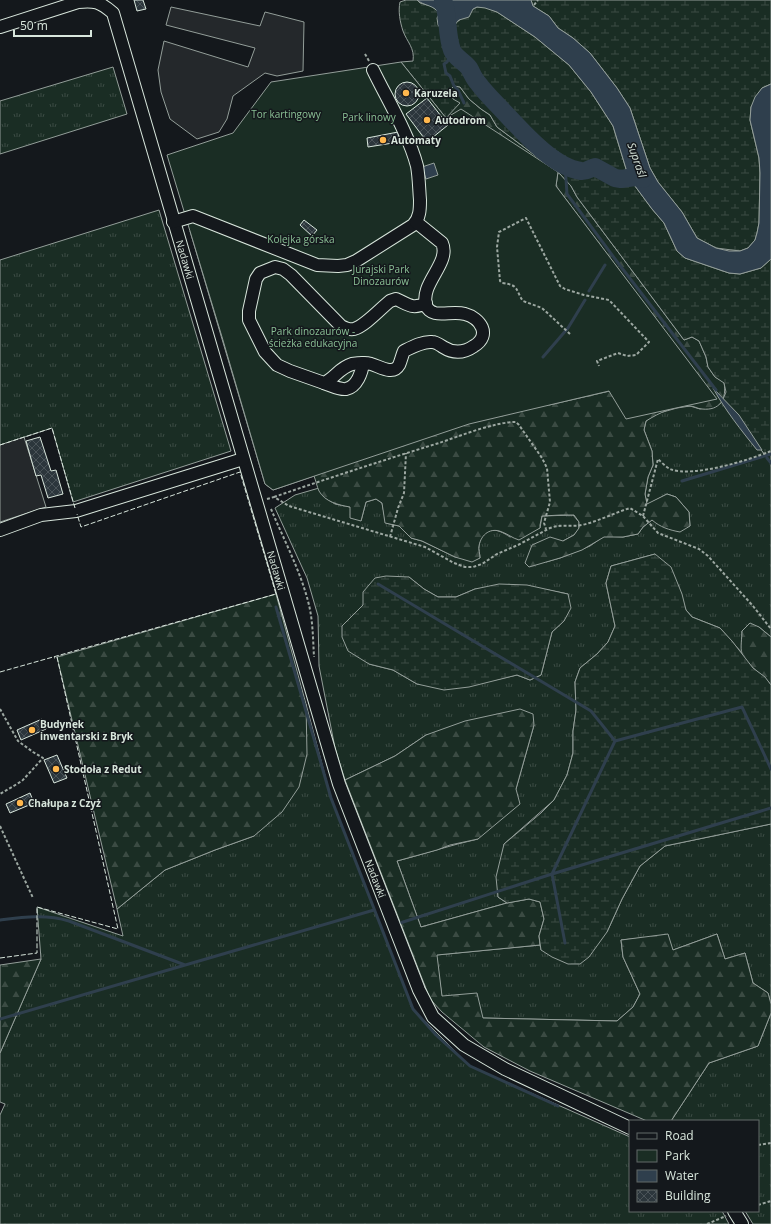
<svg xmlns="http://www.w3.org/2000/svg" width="771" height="1224" font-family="'Open Sans',sans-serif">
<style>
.grass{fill:url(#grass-tufts);stroke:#939e99;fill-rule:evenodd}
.forest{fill:url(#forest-firs);stroke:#939e99}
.wetland{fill:url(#wetland-marsh);stroke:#939e99}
.park{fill:#1a2d24;stroke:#939e99}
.parking{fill:#24282b;stroke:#939e99}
.water{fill:#2f3f4d;stroke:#939e99}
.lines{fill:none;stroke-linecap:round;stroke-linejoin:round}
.stream{stroke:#2f3f4d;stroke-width:3}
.river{stroke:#2f3f4d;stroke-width:18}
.building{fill:url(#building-cross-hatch);stroke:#d8e6dc}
.minor-casing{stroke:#d8e6dc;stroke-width:14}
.path{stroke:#9da8a2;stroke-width:2;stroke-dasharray:3 2;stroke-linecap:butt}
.minor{stroke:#14181c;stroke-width:12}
.fence{stroke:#d8e6dc;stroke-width:1;stroke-dasharray:5 2;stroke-linecap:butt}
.poi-dot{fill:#ffb74d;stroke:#14181c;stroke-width:1.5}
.labels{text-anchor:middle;stroke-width:3;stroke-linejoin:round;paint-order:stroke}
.poi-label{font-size:10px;font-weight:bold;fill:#d8e6dc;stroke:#14181c;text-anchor:start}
.park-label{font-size:10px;fill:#8ac095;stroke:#14181c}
.street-label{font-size:10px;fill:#d8e6dc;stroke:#14181c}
.water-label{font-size:11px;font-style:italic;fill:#d8e6dc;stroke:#14181c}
</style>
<defs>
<pattern id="grass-tufts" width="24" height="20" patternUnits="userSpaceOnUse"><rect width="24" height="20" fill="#1a2d24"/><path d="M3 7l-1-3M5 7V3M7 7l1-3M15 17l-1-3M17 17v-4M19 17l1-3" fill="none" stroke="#3b4b43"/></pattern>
<pattern id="forest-firs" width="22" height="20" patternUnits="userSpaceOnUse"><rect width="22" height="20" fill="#1a2d24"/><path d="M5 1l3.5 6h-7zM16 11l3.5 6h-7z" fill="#3b4b43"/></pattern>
<pattern id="wetland-marsh" width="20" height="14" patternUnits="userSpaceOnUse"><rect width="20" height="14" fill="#1a2d24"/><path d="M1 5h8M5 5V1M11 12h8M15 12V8" fill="none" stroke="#3b4b43"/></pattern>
<pattern id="building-cross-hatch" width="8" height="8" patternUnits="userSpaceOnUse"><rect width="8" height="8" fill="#2c363c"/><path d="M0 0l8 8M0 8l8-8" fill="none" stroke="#4a5358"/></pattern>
</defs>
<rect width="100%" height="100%" fill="#14181c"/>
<!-- grass -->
<path class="grass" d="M113,67L127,114L0,154V101Z
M159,210L231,451L73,502L52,428L0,445V260Z
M723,399L771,463V637L759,627L742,631V653L720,628L692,617L686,610L655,554L611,566L606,583L615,626L608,642L597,654L580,668L575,682L576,710L573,731V753L567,775L554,800L504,844L498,897L507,903L421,927L397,861C424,854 451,845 478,839L516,789L534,725L426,735L395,756L345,780L335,748L319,666L318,616L307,578L275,508L295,495L319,488L327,499L335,504L350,507L361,521L366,502L376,499L382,503L386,523L399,526L411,538L422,541L455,557L480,558C480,554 478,549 479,545C483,525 497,528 510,537L540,528L542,516L573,515L579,522V529L574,535L563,541L546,562L560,558L590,546L604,536L623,537L638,534L643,527L652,520L690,526L689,512L676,497L667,494L647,505L645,494L648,477L653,465L652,451L644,430L646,421L656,414L677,408L690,406L700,409L720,404ZM409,577L424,589L438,597H456L475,589L548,590L568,594L564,621L552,632L541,675L530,680L517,675L495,680L417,684L393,670L369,664L342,626L363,605Z
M306,704L331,798L413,1009L470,1066L630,1137V1211H722L729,1224H0V1115L5,1104L0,1102V1053L41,959L37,907L123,936L117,909L165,870L215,850L254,836Z
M771,824V1004L768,993L753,983L745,953L725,959L717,934L673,950L641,938L621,940L623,957L640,994L633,1007L617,1021L482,1018L442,997L436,955L540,945L541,950L607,932L622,899L640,866L665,846Z
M771,1013V1224H753L745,1211H758V1121H671L709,1063L758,1046Z"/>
<!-- forest -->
<path class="forest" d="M454,86L460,87L469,99L481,109L490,115L497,127L560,174L571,186L577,197L684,340L692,337L699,341L706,357L708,367L715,377L724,382C727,399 720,411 702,409C698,409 694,406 690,406C675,405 659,413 646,421L644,430L652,451L653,465L648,477L645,494L647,504L667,494L676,497L689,512L690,526L680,532C669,530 660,527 652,520L643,527L638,534L623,537H604L582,550L560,558L529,567L525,563L532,545L550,537L563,541L574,535L579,528V522L574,515H561L542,516L540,525V528L519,540C512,538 508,534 502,532C491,527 481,534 479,546C478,549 480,554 480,558L472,562L455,557L422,541L411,538L399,526L385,523L382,503L376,499L366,502L361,521L350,518V507C339,505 325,502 319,491C317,487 316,481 314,476L273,490L265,484L190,231L250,250L549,405L610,391L716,399L556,186L558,172L446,118L453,99L451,89Z
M276,594L306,704L307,754L299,787L282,812L254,836L215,850L165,870L117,909L57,657Z
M750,623L759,627L771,637V685C763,674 748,667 742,654C740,648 742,638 742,631Z
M520,709L533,714L534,725L516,789L520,804L478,839L450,845L437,850L397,861L421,927L507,903L529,899L540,902L544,919L539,936L540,945L437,955L442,996L477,993L483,1018L617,1021L633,1007L640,994L623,957L621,940L668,934L673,950L717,934L725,959L745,953L753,983L768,993L771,1004V1013L758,1046L709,1063L671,1121H647L530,1071L484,1047L442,1012L430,999L345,780L395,756L426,735L465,721Z
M41,959L0,1053V965Z"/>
<!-- wetland -->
<path class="wetland" d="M406,0H417L420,3L431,6L437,10L439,14L454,28L456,23L473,9L477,7H485L497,12L535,37L569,65L591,92L613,126L627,172L626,178L632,182L652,209L664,223L677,251L685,258L729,273L740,274L761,268L771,259V463L723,399L726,392L724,383L715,377L708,367L706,357L699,341L692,337L684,340L577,197L571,186L560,174L497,127L490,115L481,109L469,99L460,87L454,86L451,89L453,99L460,103L446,118L401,62L413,61C415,48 407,42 403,31C400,22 398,11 400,2Z
M531,0H771V84L762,88L751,107L750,120L759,158L760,173L759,223L757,233L755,240L748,248L740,251L716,248L697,238L682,212L658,182L650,168L630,108L617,88L590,53L573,38L558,28L549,16L533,6Z
M655,554L671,567L682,594L686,610L692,617L720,628L732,641L753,668L765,677L771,685V824L665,846L640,866L622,899L607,932L589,957L580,964H568L552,957L541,950L539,936L544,919L540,902L529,899L507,903L498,897L496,877L504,844L541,813L554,800L567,775L573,753V731L576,710L575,682L580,668L597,654L608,642L615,626L606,583L611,566Z
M386,576L409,577L424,589L438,597H456L475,589L499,584L527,585L568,594L571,608L564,621L552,632L541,675L530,680L517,675L469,687L444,690L417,684L393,670L369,664L348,651L342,637V626L363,605V592L375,578Z"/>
<!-- park -->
<path class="park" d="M401,62L446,118L461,109L558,172L556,186L717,399L626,419L609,391L469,424L273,490L265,484L222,337L167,155L233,133L271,82Z"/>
<!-- parking -->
<path class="parking" d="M171,7L260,26L265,12L304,22L303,71L277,76L265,73L233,96L227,119L219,132L197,139L170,119L161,92L158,70L164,41L248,67L255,48L166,25Z
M24,437L46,507L0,522V445Z"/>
<!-- water -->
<path class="water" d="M417,0H531L533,6L549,16L558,28L573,38L590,53L617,88L630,108L650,168L658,182L682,212L697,238L716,248L729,251H740L748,248L755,240L757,233L759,223L760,173L759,158L750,120L751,107L755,97L762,88L771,84V259L761,268L740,274L729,273L685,258L677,251L664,223L652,209L632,182L626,178L627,172L613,126L591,92L569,65L535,37L497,12L485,8L477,7L473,9L469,17C466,18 462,19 459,20C451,24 454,45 456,52L453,55H450L448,51L446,35L438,25L437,18L439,14C435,5 424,6 417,0Z
M434,163L438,175L426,179L422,167Z
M713,388L739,415L762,450H757C741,430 725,410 713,388Z"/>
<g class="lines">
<!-- stream -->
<path class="stream" d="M452,52L447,62L444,64L446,73L450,76L454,86L458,90L464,103
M565,165L567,194L618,263L716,390
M589,291L605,265
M543,357L568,328L585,300
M767,458L771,463
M682,481L771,454
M378,584L591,711L615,741L742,707L771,769
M276,607L331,798L413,1009L436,1035L470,1066L558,1106
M0,920C24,917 46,914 69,921L185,965
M400,923L552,874L771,808
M565,943L552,874L615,741
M0,1019L374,910"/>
<!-- river -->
<path class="river" d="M443,0C449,16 446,34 452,50C455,58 464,61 469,68C472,73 474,79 478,83C486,94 496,103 505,113C523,132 553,167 581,171C586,172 590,168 595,167L615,178L621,179L635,177L643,179"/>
</g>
<!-- building -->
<path class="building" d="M134,0H143L146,9L137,11Z
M395 94a12 12 0 1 1 24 0a12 12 0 1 1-24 0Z
M427,98L448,125L427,142L406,114Z
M398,132L399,142L368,147L367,138Z
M304,220L317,230L312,236L300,225Z
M40,437L51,471L56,470L63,494L48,498L41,475L36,476L26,441Z
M42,719L46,729L21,740L17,730Z
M57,755L67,778L54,783L44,760Z
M30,793L34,803L10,813L6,804Z"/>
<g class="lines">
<defs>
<g id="minor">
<path id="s1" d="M0,27L78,2C95,0 100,2 113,13L339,784L419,990L433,1017L464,1045L505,1069L630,1128"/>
<path d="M173,222L193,216L317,265L338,266L347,265L356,261L413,225C420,218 420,209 420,200C419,188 419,177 417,166C409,135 387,99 373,70"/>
<path d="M416,222L442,243C451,263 420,283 426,305C427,309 431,312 435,313C444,315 455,311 465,314C480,318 492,335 474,346C464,353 454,354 443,347C440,345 436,342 432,342C423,341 412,347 404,351C402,355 401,361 399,365C393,376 379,366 371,364C365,362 358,363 352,364C339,368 335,378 324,383L290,371L277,365L265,352L249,320V311L256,279L260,273L275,267L283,269L291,275L341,326C345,328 350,330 354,329C365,326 381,308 390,301L396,299C408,304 412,310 426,303"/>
<path d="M324,383C330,385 340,390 346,389C357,387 362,372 363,363"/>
<path d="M0,530L41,515L76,511L243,459"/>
<path d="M734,1211L742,1224"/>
</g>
</defs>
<!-- minor casing -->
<use href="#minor" class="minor-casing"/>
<!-- path -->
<path class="path" d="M534,5L538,0
M365,54L369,61
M570,334L542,308L523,301C515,290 520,285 502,283L500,281L497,247L499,232L526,218L560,286L565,289L584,295L609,300L649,342L636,355L627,356L618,353L597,361L599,366
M274,497C329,478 384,460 439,443C460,436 494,422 516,422L519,425L542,458L547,468L550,502L544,523L546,529
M267,499L274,497L289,506L425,547L454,563L465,567H473L482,564L497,554L518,545L550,528C561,524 571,527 582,525C599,521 614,513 630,508L643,516L658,533L699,549L708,556L753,606L771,629
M271,509C284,540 301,572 309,605C313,622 313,640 314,657
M643,516L658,459C661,462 666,467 670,469C693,478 749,460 771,451
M390,537L398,508L404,493L406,453
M0,709L18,741L33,752L43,758L22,781L0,794
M0,826L33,898
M758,1145L771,1143
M758,1205L771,1201
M707,1224L726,1216"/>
<!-- minor -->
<use href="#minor" class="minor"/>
<!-- fence -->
<path class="fence" d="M0,445L52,428L75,508
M0,672L276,594L240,472L81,527L77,514
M0,958L37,953V907L118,929L57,657L54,658"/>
</g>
<!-- markers -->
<g class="poi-dot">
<circle cx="406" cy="93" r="4"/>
<circle cx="427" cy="120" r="4"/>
<circle cx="383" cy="140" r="4"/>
<circle cx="32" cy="730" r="4"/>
<circle cx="56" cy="769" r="4"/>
<circle cx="20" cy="803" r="4"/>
</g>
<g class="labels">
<!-- poi labels -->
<g class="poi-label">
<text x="414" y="97">Karuzela</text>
<text x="435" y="124">Autodrom</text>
<text x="391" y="144">Automaty</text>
<text x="40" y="728">Budynek<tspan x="40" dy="12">inwentarski z Bryk</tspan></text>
<text x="64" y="773">Stodoła z Redut</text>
<text x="28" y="807">Chałupa z Czyż</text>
</g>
<!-- park labels -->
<g class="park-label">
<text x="286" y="118">Tor kartingowy</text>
<text x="369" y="121">Park linowy</text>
<text x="301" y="243">Kolejka górska</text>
<text x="381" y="273">Jurajski Park<tspan x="381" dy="12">Dinozaurów</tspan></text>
<text x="313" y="335">Park dinozaurów -<tspan x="313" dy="12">ścieżka edukacyjna</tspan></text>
</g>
<!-- street labels -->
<g class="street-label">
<text dy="4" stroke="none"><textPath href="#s1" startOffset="377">Nadawki</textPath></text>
<text dy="4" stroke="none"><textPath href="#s1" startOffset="701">Nadawki</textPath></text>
<text dy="4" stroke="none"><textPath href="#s1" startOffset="1025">Nadawki</textPath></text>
</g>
<!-- water labels -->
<g class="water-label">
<text transform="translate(637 160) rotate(71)" y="4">Supraśl</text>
</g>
</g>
<!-- legend -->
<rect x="629" y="1120" width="130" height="92" fill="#14181c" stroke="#626a69"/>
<rect x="637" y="1133" width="20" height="6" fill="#14181c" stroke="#626a69"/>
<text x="665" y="1140" font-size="12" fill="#d8e6dc">Road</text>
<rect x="637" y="1150" width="20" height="12" fill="#1a2d24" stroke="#626a69"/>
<text x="665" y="1160" font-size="12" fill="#d8e6dc">Park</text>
<rect x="637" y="1170" width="20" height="12" fill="#2f3f4d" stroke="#626a69"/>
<text x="665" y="1180" font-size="12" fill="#d8e6dc">Water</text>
<rect x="637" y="1190" width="20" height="12" fill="url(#building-cross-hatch)" stroke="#626a69"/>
<text x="665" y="1200" font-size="12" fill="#d8e6dc">Building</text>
<!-- scale -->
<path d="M14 30v6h77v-6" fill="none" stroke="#d8e6dc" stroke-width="2"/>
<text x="20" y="30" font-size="12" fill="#d8e6dc" stroke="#14181c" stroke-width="3" paint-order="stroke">50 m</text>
</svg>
